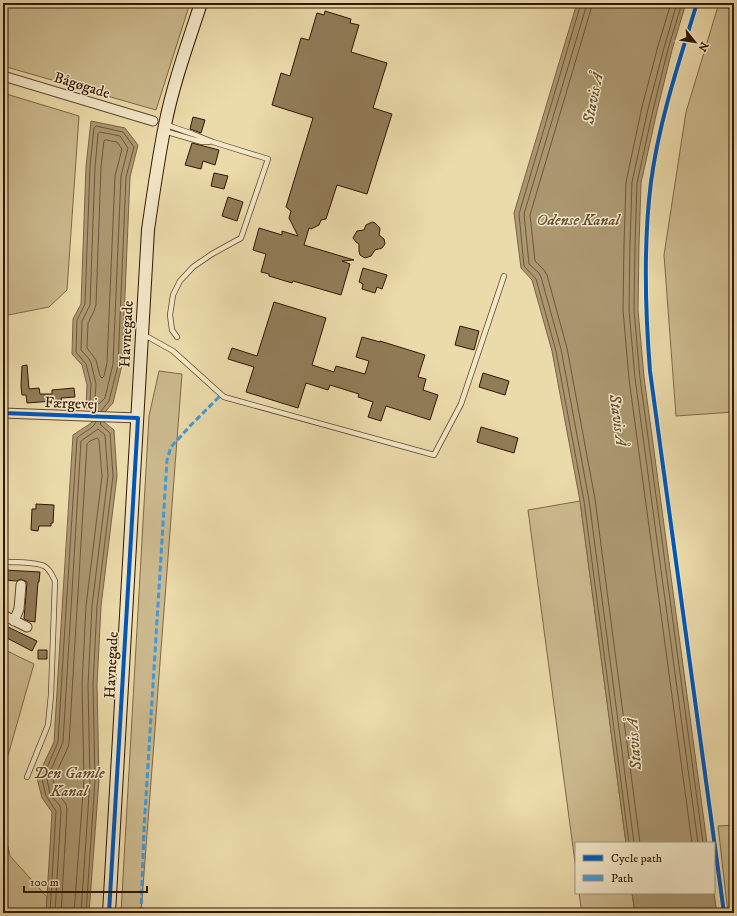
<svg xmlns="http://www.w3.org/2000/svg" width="737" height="916" font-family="'IM FELL DW Pica',serif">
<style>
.green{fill:#cbb98d;stroke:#7e6846}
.water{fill:#ab9770;stroke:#7a6343}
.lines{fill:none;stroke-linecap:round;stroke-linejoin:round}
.shore{stroke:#6e5638;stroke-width:1}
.building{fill:#917c58;stroke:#301600}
.lane-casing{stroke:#5f472a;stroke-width:6}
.street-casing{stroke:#5f472a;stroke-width:11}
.secondary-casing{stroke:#301600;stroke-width:14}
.lane{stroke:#f2e7c8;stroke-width:4.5}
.street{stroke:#f2e7c8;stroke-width:9}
.secondary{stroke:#f2e7c8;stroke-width:12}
.quiet{stroke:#3e9adc;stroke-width:3;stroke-dasharray:6 3;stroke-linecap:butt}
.cycleway-casing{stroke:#f2e7c8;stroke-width:6}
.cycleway{stroke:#0057b8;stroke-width:4}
.labels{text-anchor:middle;stroke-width:3;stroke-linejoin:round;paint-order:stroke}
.street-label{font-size:15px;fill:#301600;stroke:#f2e7c8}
.water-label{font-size:16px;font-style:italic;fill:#614a2d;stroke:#f2e7c8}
</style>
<rect width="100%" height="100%" fill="#ebdaaa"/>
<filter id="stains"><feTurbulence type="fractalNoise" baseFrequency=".005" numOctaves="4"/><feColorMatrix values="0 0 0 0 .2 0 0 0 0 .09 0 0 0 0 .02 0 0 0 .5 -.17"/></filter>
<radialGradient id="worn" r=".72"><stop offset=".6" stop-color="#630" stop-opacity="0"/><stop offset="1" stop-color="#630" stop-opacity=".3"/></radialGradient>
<!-- green -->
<path class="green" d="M3,3H190L156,110L3,66Z
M719,3H734V412L676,416L664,255L686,112Z
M3,93L79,116L67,290L49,307L3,316Z
M159,371L182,374L141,913H121L149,416Z
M580,501L626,843H576V870L528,510Z
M3,649L34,664L3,773Z
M3,825L10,856L47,897L46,913H3Z
M734,825V913H728L718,826Z
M579,893H632L635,913H582Z"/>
<!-- water -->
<path class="water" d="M577,3H686L672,50L657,111L641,183L639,244L638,310L644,377L707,843H626L580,501L552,351L532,280L521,268L514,213Z
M91,121L125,128L138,145L130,177L122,365L113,403L105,412L104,422L114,430L117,476L101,606L97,685L99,780L89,913H46L52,812L42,798L37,778L54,742L60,642L73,435L85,427L87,426L92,422V411L89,408H86L87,385L82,365L72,354L73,319L81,304L86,166Z
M632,893H714L717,913H635Z"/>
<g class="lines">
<!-- shore -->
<path class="shore" d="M581,3L519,214L524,266L536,279L556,351L584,501L629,843
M586,3V7L524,214L529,264L539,273L541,277L561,349L589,500L634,843
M592,3L591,9L530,215L535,261L544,270L547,275L567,348L595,499L640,843
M671,3L658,46L642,107L626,182L624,244L623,310L629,379L692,843
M677,3L664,48L648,109L632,182L630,244L629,310L635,378L698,843
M682,3L668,49L653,110L637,183L635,244L634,310L640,378L703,843
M100,132L120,136L128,148L121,176L113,364L105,398L99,404L95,401L96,384L91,363L89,359L81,350L82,321L90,305L95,167L98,134Z
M106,140L117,142L122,149L115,176L107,363L104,376L102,378L100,376L96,360L87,348L88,323L94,311L96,305L101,167L104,141Z
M96,411L95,408L90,404L91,384L86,364L76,352L77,320L85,304L90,166L94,128L96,126L123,132L134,147L126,177L118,365L109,401L101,411
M50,913L56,811L46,796L42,779L58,742L64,642L77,438C83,432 92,430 96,422
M55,913L61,811L60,806L50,794L47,779L63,742L69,642L81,441L98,429L105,435L108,476L92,606L88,685L90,780L81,913
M61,913L67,810L66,804L56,791L53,780L68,747L69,743L75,642L87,444L90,441L97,438L99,440L102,476L86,606L82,685L84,780L74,913
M86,913L95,780L93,685L97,606L113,476L110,433L101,425L100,422"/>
</g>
<!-- building -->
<path class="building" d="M325,11L351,19L350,23L359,25L351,52L387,63L373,108L392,114L367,194L337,185L326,219L321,220L319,225L311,229L309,228L304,245L354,260L342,261L350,264L341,295L293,281L292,283L269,276V274L261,272L266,254L253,250L259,228L282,235V231L298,236L289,218L291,211L286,207L313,118L272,105L281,73L290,76L301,38L309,40L317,13L324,15Z
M193,117L205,120L201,133L190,129Z
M192,143L219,150L215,165L203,161L201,169L185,165Z
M214,173L228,176L224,189L211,186Z
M228,197L243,202L237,221L222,216Z
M372,222L375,223L379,227L380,229L379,235L384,239L385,244L382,248L375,250L371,256L365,258L360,255L359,251V244L356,242L353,238L354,236L357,231L364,230L366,225Z
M363,268L387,275L382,289L377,287L375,293L362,289L363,284L359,282Z
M274,302L326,318L312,365L334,372L336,366L365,374L369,361L356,357L362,337L380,342V341L425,355L418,377L426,379L423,390L438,395L430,420L386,406L381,421L368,417L373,402L358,397L359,394L330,385L328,390L306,383L298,408L246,392L254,367L228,359L232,348L257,356Z
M460,326L479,331L474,350L455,345Z
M27,365L29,389L39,388L40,394H52V390L74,388L75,397L61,398L62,404L53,405V401L27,403L26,395H22L21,386L22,366Z
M483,373L509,381L505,395L479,387Z
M481,427L518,438L514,453L477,442Z
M36,504L54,505L53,523H51V526H39L38,531L31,530L32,509H36Z
M4,570L40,572L39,582H38L35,622L29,621L24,619L27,582L21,579L17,581L4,580Z
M6,626L37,641L32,651L3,636V631Z
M38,650H47V659H38Z"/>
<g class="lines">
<defs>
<path id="lane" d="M167,125L193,134L213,142L268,159L241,238L212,254L193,267L180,281L173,295L170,315L172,330L177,337
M164,131L202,142H209
M142,335L148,337L173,351L224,397L434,455L461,404L504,276
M3,562C13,562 36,562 44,566C50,569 52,575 55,581L51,695L48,725L27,777"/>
<path id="street" d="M3,76L153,121
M3,413L138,418
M3,615L27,627
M14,621L19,609L21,585"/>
<path id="secondary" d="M109,913L148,230C153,195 158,160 165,125C173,84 188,43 201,3"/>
</defs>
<!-- lane casing -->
<use href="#lane" class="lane-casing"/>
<!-- street casing -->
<use href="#street" class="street-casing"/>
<!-- secondary casing -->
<use href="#secondary" class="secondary-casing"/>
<!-- lane -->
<use href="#lane" class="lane"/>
<!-- street -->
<use href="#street" class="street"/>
<!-- secondary -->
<use href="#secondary" class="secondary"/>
<!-- quiet -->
<path class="quiet" d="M141,913L144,829L167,460L171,447L191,425L221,395"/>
<defs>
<path id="cycleway" d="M697,3C679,62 659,121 651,182C643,245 645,308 650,371L724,913
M3,413L138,418L109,913"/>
</defs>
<!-- cycleway casing -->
<use href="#cycleway" class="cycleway-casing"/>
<!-- cycleway -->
<use href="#cycleway" class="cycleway"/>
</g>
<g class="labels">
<!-- street labels -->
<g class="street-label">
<text transform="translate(82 85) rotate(17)" y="5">Bågøgade</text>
<text transform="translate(126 334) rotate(-87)" y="5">Havnegade</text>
<text transform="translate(71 403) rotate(2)" y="5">Færgevej</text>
<text transform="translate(111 665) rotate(-87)" y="5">Havnegade</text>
</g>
<!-- water labels -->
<g class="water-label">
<text transform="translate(592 98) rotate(-79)" y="6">Stavis Å</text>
<text x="578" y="225">Odense Kanal</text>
<text transform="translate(619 420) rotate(82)" y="6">Stavis Å</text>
<text transform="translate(633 744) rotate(-95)" y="6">Stavis Å</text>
<text x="69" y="778">Den Gamle<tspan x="69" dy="18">Kanal</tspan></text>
</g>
</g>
<!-- margin -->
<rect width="737" height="916" fill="none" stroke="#ebdaaa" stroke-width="16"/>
<rect x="4" y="4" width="729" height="908" fill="none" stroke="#301600" stroke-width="2"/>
<rect x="8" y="8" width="721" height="900" fill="none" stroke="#301600"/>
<!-- legend -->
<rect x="575" y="842" width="140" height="52" fill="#f2e7c8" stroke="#a49378"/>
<rect x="583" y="855" width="20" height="6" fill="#0057b8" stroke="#a49378"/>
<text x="611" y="862" font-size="12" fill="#301600">Cycle path</text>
<rect x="583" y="875" width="20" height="6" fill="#3e9adc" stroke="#a49378"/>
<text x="611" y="882" font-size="12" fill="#301600">Path</text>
<!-- north arrow -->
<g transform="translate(695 42) rotate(120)" stroke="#f2e7c8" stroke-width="3" paint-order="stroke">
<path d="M0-3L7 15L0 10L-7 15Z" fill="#301600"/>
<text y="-6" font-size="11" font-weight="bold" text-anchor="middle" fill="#301600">N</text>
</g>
<!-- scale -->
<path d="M24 886v6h123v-6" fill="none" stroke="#301600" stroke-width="2"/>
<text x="30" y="886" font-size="12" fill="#301600" stroke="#f2e7c8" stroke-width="3" paint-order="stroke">100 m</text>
<rect width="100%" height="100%" filter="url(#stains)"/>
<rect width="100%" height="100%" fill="url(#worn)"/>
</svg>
